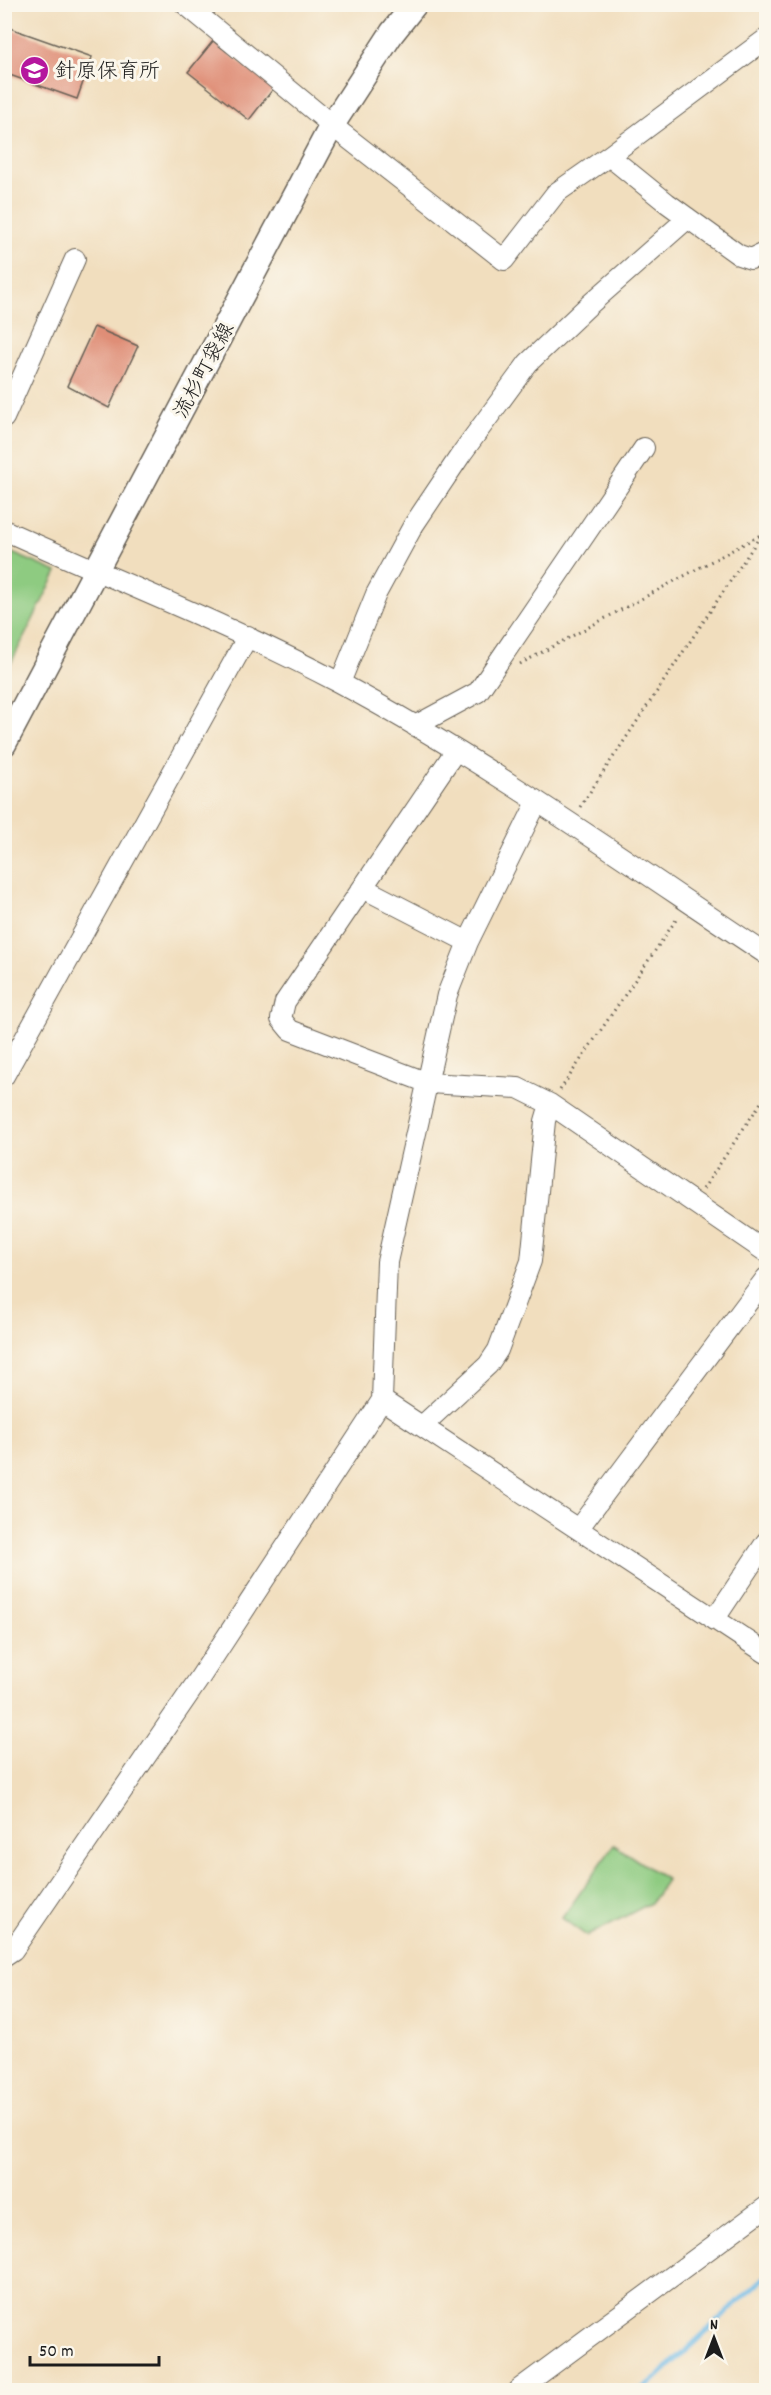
<svg xmlns="http://www.w3.org/2000/svg" width="771" height="2395" font-family="Dekko,'Klee One',sans-serif">
<style>
.green{fill:#8ecb81;stroke:#55744e;stroke-width:1.5}
.lines{fill:none;stroke-linecap:round;stroke-linejoin:round}
.stream{stroke:#6cb9e6;stroke-width:5}
.building{fill:#df8e77}
.minor-casing{stroke:#676055;stroke-width:22}
.major-casing{stroke:#676055;stroke-width:27}
.path{stroke:#676055;stroke-width:3;stroke-dasharray:1.5 4.5;stroke-linecap:butt}
.minor{stroke:#fff;stroke-width:20}
.major{stroke:#fff;stroke-width:24}
.labels{text-anchor:middle;stroke-width:6;stroke-linejoin:round;paint-order:stroke}
.poi-label{font-size:21px;fill:#1c1c1c;stroke:#fbf7ec;text-anchor:start}
.street-label{font-size:21px;fill:#1c1c1c;stroke:#fbf7ec}
</style>
<rect width="100%" height="100%" fill="#fbf7ec"/>
<filter id="ink" filterUnits="userSpaceOnUse"><feTurbulence type="fractalNoise" baseFrequency=".0167" numOctaves="2"/><feDisplacementMap in="SourceGraphic" scale="12" xChannelSelector="R" yChannelSelector="G"/><feConvolveMatrix kernelMatrix="1 2 1 2 8 2 1 2 1" color-interpolation-filters="sRGB"/></filter>
<filter id="wash" filterUnits="userSpaceOnUse"><feTurbulence type="fractalNoise" baseFrequency=".008" numOctaves="4" result="noise"/><feDisplacementMap in="SourceGraphic" scale="24" xChannelSelector="R" yChannelSelector="G"/><feGaussianBlur stdDeviation="1.35" result="paint"/><feColorMatrix in="noise" values="0 0 0 0 0 0 0 0 0 0 0 0 0 0 0 0 0 1.4 0 .05"/><feComposite in="paint" operator="in"/></filter>
<g filter="url(#wash)">
<rect width="100%" height="100%" fill="#f1debe"/>
<!-- green -->
<path class="green" d="M5,550L57,572L5,675Z
M614,1845L667,1880L651,1903L587,1936L562,1918Z"/>
<g class="lines">
<!-- stream -->
<path class="stream" d="M643,2390L766,2276"/>
</g>
<g id="blocks">
<!-- building -->
<path class="building" d="M4,26L92,57L77,99L4,73Z
M213,41L274,88L249,120L188,72Z
M94,327L138,346L109,408L67,386Z"/>
</g>
</g>
<g filter="url(#ink)">
<use href="#blocks" fill-opacity="0" stroke="#676055" stroke-width="1.5"/>
<g class="lines">
<defs>
<path id="minor" d="M185,4L344,135L504,260L556,193L609,156
M766,39L609,156L667,203L739,255L751,259L766,252
M4,418L75,259
M4,530C116,581 230,625 338,682C487,762 626,861 766,954
M340,683L376,594L413,526L462,453L528,363L588,306L688,218
M415,726L478,692L644,448
M456,750L285,1002L281,1019L290,1030L428,1083L518,1088L550,1104L766,1252
M363,888L468,942
M4,1076L248,636
M382,1400L766,1653
M422,1426L488,1365L498,1350L531,1261L545,1121L550,1104
M578,1529L766,1278
M714,1620L766,1542
M4,1956L13,1950L199,1679L382,1400L387,1262L447,995L468,942L537,802
M518,2390L766,2207"/>
<path id="major" d="M4,744L332,125L392,33L415,4"/>
</defs>
<!-- minor casing -->
<use href="#minor" class="minor-casing"/>
<!-- major casing -->
<use href="#major" class="major-casing"/>
<!-- path -->
<path class="path" d="M520,664L766,532
M580,807L761,535
M560,1090L678,917
M703,1189L766,1095"/>
<!-- minor -->
<use href="#minor" class="minor"/>
<!-- major -->
<use href="#major" class="major"/>
</g>
</g>
<!-- icons -->
<defs>
<symbol id="school-disc" viewBox="-11 -11 22 22"><circle r="9.5" fill="#b5179e" stroke="#fbf7ec"/><path d="M0-5L7-2L0 1L-7-2ZM-4 1L0 2.5L4 1V4Q0 6-4 4Z" fill="#fff"/></symbol>
</defs>
<g fill-rule="evenodd">
<use href="#school-disc" x="18" y="54" width="33" height="33"/>
</g>
<g class="labels">
<!-- poi labels -->
<g class="poi-label">
<text x="55" y="77">針原保育所</text>
</g>
<!-- street labels -->
<g class="street-label">
<text transform="translate(203 370) rotate(-62)" y="7">流杉町袋線</text>
</g>
</g>
<!-- margin -->
<rect width="771" height="2395" fill="none" stroke="#fbf7ec" stroke-width="24"/>
<!-- north arrow -->
<g transform="translate(714 2338)" stroke="#fbf7ec" stroke-width="4.5" paint-order="stroke">
<path d="M0-4.5L10 22L0 15L-10 22Z" fill="#1c1c1c"/>
<text y="-9" font-size="16" font-weight="bold" text-anchor="middle" fill="#1c1c1c">N</text>
</g>
<!-- scale -->
<path d="M30 2356v9h129v-9" fill="none" stroke="#1c1c1c" stroke-width="3"/>
<text x="39" y="2356" font-size="18" fill="#1c1c1c" stroke="#fbf7ec" stroke-width="4.5" paint-order="stroke">50 m</text>
</svg>
